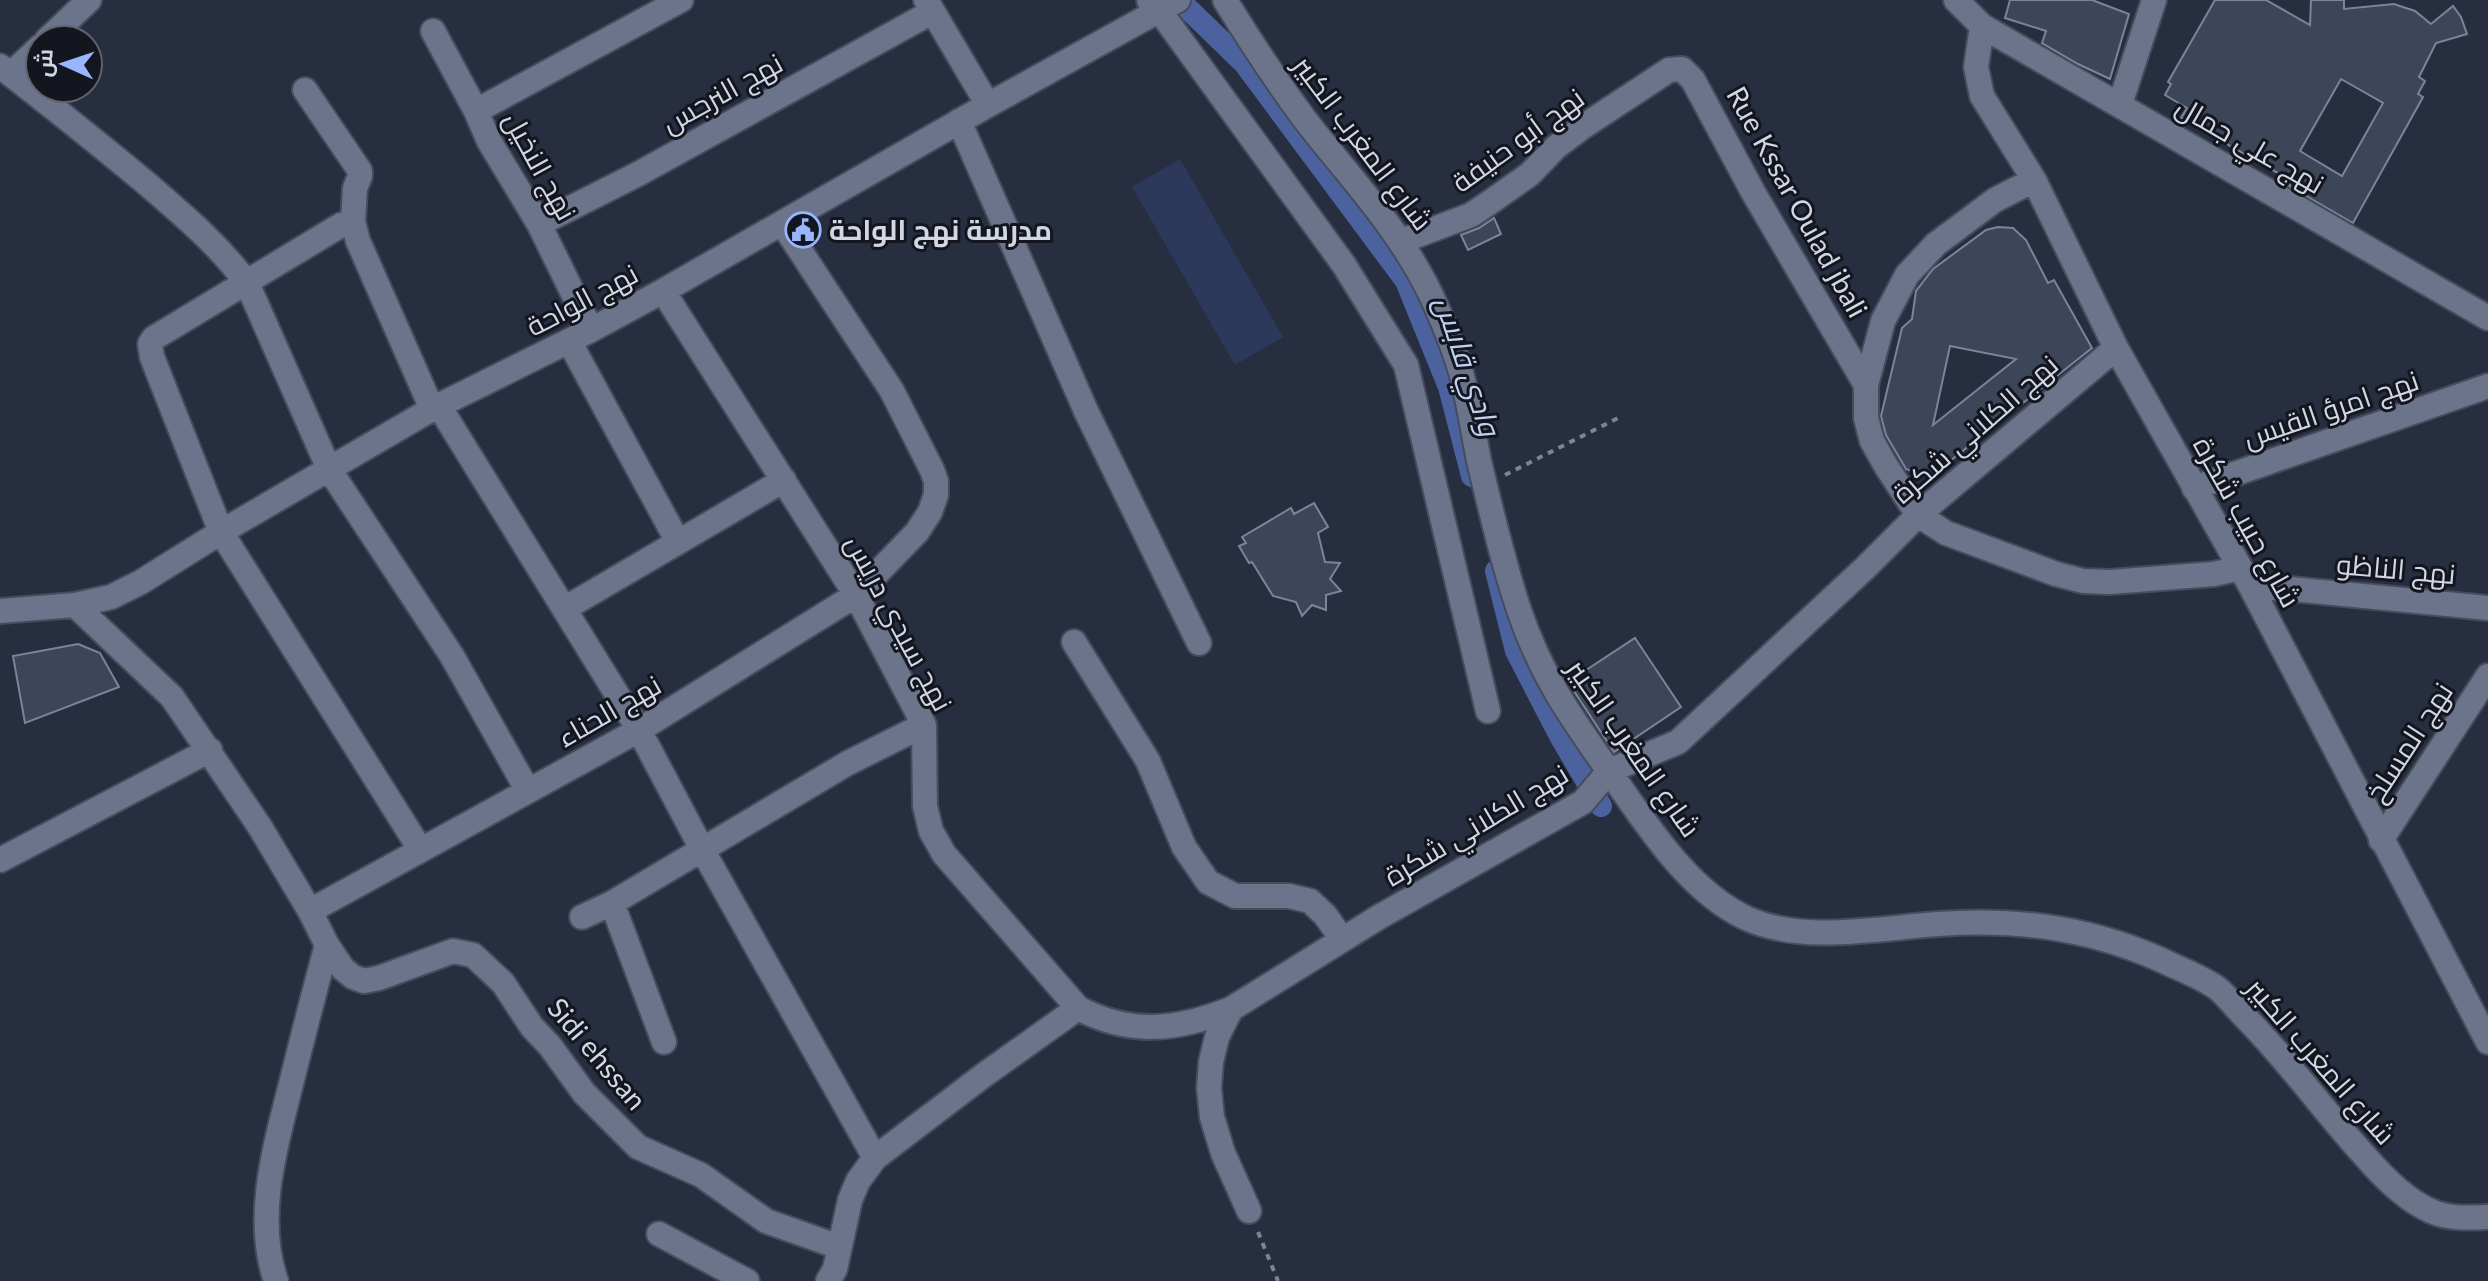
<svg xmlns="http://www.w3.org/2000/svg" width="2488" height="1281" font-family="Lato,Cairo,sans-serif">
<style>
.green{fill:#2c395b}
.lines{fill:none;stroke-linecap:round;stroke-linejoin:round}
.canal{stroke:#4c629f;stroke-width:22}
.building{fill:#3d4559;stroke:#7b849b;stroke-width:2;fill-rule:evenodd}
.minor-casing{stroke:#464c5c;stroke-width:28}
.path{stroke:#7d8493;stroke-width:4;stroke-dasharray:6 6;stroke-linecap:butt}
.minor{stroke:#6b748a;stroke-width:24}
.labels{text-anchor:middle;stroke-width:6;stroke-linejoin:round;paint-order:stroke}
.street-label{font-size:28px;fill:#d2d7e3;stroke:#13161f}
.poi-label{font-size:28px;font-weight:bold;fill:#d2d7e3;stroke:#13161f;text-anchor:start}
.water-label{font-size:30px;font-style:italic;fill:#c1cff3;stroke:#13161f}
</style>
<rect width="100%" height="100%" fill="#262e40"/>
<!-- green -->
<path class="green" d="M1180,159L1283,337L1235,365L1132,187Z"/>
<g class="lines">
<!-- canal -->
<path class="canal" d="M1179,0L1244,63L1406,281L1449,387L1472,476
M1496,571L1516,651L1560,736L1601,806"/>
</g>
<!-- building -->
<path class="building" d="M2010,0H2092L2129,14L2110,79L2078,64L2042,43L2046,31L2005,18Z
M2215,0H2266L2310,25L2311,0H2344V9L2394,4L2415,11L2431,24L2453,6L2461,17L2467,34L2436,43L2419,77L2425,81L2418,94L2423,97L2353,223L2289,186L2292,181L2181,118L2187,108L2165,95L2171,84L2168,82ZM2341,79L2383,103L2342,176L2300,151Z
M1494,218L1501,234L1468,250L1461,235L1479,228Z
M1998,227L2013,228L2026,240L2048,283L2054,280L2092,348L1935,473L1920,474L1906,469L1886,435L1881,416L1902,328L1912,319L1916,291L1933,269L1986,230ZM1950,346L2016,359L1933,425Z
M1314,503L1328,527L1318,533L1325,562L1340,563L1330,579L1341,591L1326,595V610L1312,605L1302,616L1296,602L1273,596L1252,562L1249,563L1239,546L1246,543L1242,537L1291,508L1294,514Z
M1635,638L1681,707L1614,752L1568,682Z
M78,644L100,653L119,687L25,723L13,656Z"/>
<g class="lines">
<defs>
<path id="minor" d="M926,0L988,105
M1149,0L1159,10L1344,265L1406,365L1488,711
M1225,0C1250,41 1277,82 1306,121C1348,175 1394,223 1426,285C1439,310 1458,357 1464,384C1470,410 1474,435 1479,461C1491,511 1503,562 1519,610C1544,685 1582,732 1625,794C1657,840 1695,894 1746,918C1802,944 1879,928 1938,924C2022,918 2098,929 2174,966C2188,972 2204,979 2217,988C2227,996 2235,1007 2244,1016C2287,1059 2323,1110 2364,1155C2382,1176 2405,1200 2431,1211C2448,1219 2469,1218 2488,1217
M1956,0L1982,26L2488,318
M1982,26L1976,67L1982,96L2034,180L2116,348L2250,585L2488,1042
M433,31L476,111
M47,40L89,0
M0,66C49,104 98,143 146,183C182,214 218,244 247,283L329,469L452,656L528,791
M11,74L40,47
M305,90L360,171V176L355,188L353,222
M2120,104L2154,0
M959,121L1086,411L1199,643
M2034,180L1995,200L1936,244L1907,275L1883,321L1866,385V418L1872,441L1886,466L1918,515L1946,533L2056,574L2083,581L2110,582L2214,574L2240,568
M539,224L638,174L932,12
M1402,241L1471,215L1489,203L1530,174L1556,147L1584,126L1669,70L1682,69L1693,80L1753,192L1866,385
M663,291L856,595L924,725L925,806L931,831L944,854L1078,1008C1131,1036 1178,1030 1231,1009
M591,330L539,224L489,141L476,111L681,0
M569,341L678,542
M439,406L639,730L703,851L875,1158
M2194,488L2488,386
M2250,585L2488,608
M75,605L172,697L260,827L310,911L327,945L343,969L353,977L364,981L379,978L453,951L473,955L503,983L532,1027L550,1046L584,1093L638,1147L701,1175L766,1221L839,1247
M564,609L784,480
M0,611L75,605L111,597L141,582L221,532L432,409L591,330L663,291L988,105L1178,0
M1074,642L1148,761L1184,847L1208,882L1235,896H1289L1310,901L1325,915L1342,939
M2381,840L2488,676
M420,849L221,532L152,357L150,344L154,338L341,225L353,222L358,241L432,409
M0,860L210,750
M612,903L664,1042
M310,911L639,730L856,595L917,532L930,512L936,495V481L932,470L892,391L782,223
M582,917L612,903L848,763L924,725
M1249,1211L1223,1153L1212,1117L1209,1088L1211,1062L1217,1037L1231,1009L1379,917L1583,802L1609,771L1678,742L1865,568L1918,515L2116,348
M659,1234L747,1281
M276,1281C253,1215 277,1141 293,1076C304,1032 315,989 327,945
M828,1281L835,1269L850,1200L858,1181L875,1158L984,1075L1078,1008"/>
</defs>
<!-- minor casing -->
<use href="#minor" class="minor-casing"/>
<!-- path -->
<path class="path" d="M1505,475L1620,417
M1258,1232L1278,1281"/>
<!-- minor -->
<use href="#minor" class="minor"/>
</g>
<!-- icons -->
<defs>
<symbol id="civic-ring" viewBox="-11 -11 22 22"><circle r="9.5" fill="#13161f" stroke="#99b5fd" stroke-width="1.5"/><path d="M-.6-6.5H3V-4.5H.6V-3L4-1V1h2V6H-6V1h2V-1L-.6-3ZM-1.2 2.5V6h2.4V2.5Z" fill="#99b5fd"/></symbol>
</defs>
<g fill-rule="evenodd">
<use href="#civic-ring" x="783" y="210" width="40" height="40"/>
</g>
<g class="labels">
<!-- street labels -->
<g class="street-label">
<text transform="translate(722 93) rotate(-29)" y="10">نهج النرجس</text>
<text transform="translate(1518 140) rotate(-36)" y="10">نهج أبو حنيفة</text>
<text transform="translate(1363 143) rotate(53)" y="10">شارع المغرب الكبير</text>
<text transform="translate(2250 145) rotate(30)" y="10">نهج علي جمال</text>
<text transform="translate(540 166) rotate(61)" y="10">نهج النخيل</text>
<text transform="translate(1797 202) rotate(61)" y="10">Rue Kssar Oulad jbali</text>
<text transform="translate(582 300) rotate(-28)" y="10">نهج الواحة</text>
<text transform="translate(2331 409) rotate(-19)" y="10">نهج امرؤ القيس</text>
<text transform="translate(1975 429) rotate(-41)" y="10">نهج الكلاني شكرة</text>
<text transform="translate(2247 522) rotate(61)" y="10">شارع حبيب شكرة</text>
<text transform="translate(2396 569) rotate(5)" y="10">نهج الناظو</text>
<text transform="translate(899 623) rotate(62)" y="10">نهج سيدي دريس</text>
<text transform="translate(609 711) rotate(-30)" y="10">نهج الحناء</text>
<text transform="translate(2409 742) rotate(-57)" y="10">نهج المسلخ</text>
<text transform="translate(1634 748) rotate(55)" y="10">شارع المغرب الكبير</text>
<text transform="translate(1476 825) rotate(-31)" y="10">نهج الكلاني شكرة</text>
<text transform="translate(597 1054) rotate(50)" y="10">Sidi ehssan</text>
<text transform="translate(2321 1061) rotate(49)" y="10">شارع المغرب الكبير</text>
</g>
<!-- poi labels -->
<g class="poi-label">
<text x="829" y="240">مدرسة نهج الواحة</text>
</g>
<!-- water labels -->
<g class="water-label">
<text transform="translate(1467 366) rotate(71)" y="10">وادي قابس</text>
</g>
</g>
<!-- north arrow -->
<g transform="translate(64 64) rotate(273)"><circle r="38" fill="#13161f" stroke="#5f636d" stroke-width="2"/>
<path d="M0-6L14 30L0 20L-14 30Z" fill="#99b5fd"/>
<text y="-12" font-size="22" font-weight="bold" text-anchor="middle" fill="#d2d7e3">ش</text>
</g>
</svg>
